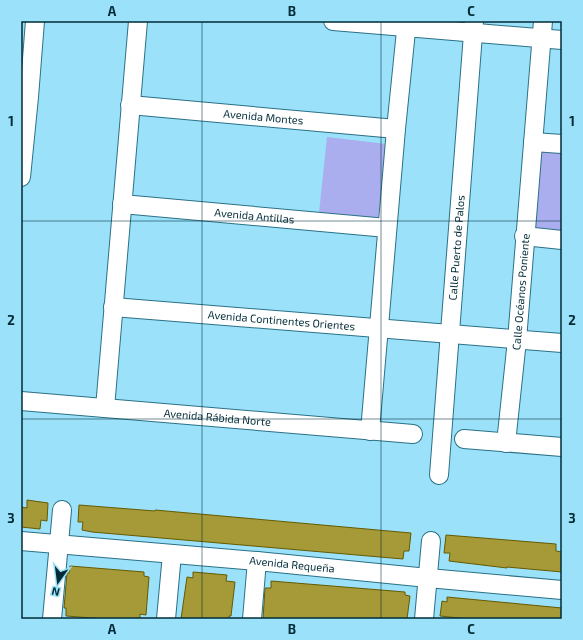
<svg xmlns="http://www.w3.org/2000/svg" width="583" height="640" font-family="'Exo 2',sans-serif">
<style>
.green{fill:#aaadee}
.building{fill:#a69937;stroke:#655a00}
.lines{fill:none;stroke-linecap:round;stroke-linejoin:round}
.minor-casing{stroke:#2a7187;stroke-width:20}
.minor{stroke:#fff;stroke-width:18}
.grid{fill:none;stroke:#012b37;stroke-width:1;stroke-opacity:0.55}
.labels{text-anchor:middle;stroke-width:3;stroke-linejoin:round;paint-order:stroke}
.street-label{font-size:11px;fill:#012b37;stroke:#9be1f9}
.neatline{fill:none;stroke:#012b37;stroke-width:1.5}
.grid-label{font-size:13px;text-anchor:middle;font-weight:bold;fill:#012b37}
</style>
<rect width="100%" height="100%" fill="#9be1f9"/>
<!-- green -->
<path class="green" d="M327,137L386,144L378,220L319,213Z
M539,148L562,151V234L531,231Z"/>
<!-- building -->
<path class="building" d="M27,500L48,503L47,521L41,520L40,529L21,527V507L27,508Z
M79,505L155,511V510L411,533L409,551H404L403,559L92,532L82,530L83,522H78Z
M446,535L556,544V551L562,552V572L507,567V568L449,561L450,553H444Z
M70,566L144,572V576L149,577L146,615L140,614V619H105L66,616V608H64L67,573H69Z
M193,572L227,575L226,581L235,582L231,616H229V619H181L187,577L193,578Z
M271,581L405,592V595L410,596L407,619H263L265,588H271Z
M447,597L562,608V619H468L440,616L442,601L447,602Z"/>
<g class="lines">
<defs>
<g id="minor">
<path d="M333,21L562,40"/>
<path id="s1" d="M130,105L396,129"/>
<path d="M533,142L562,144"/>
<path d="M21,177L29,97L35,21"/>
<path id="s2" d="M122,204L387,228"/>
<path d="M524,236L562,240"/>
<path id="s3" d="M113,307L562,343"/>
<path id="s4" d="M21,401L413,434"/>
<path d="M105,408L138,21"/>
<path d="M370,431L396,129L407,21"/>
<path d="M464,439L562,447"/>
<path id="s5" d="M506,443L517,340L543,21"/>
<path id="s6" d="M439,475L474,21"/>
<path id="s7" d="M21,541L257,561L428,578L562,590"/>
<path d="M52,619L62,510"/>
<path d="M166,619L172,554"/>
<path d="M252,619L257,561"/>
<path d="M424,619L431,541"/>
</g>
</defs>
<!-- minor casing -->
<use href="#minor" class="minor-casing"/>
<!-- minor -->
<use href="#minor" class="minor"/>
</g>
<!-- grid -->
<path class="grid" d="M202,21V619M381,21V619M21,221H562M21,419H562"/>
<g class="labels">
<!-- street labels -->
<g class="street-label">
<text dy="4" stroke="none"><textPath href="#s1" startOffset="134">Avenida Montes</textPath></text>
<text dy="4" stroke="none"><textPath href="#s2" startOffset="133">Avenida Antillas</textPath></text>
<text dy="4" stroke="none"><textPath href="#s6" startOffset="228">Calle Puerto de Palos</textPath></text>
<text dy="4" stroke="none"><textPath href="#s5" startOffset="152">Calle Océanos Poniente</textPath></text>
<text dy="4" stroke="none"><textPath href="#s3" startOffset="169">Avenida Continentes Orientes</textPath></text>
<text dy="4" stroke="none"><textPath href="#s4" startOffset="197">Avenida Rábida Norte</textPath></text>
<text dy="4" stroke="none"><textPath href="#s7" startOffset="272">Avenida Requeña</textPath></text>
</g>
</g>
<!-- border -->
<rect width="583" height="640" fill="none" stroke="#9be1f9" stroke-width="44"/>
<!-- north arrow -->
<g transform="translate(58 582) rotate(194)" stroke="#9be1f9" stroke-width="3" paint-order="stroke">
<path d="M0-3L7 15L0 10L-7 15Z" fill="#012b37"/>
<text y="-6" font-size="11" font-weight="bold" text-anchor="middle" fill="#012b37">N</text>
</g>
<rect x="22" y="22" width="539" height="596" class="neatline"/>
<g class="grid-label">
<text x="112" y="16">A</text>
<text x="292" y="16">B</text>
<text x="471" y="16">C</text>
<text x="11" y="126">1</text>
<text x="572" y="126">1</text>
<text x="11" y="325">2</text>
<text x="572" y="325">2</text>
<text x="11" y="523">3</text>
<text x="572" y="523">3</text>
<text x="112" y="634">A</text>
<text x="292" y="634">B</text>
<text x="471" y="634">C</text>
</g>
</svg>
